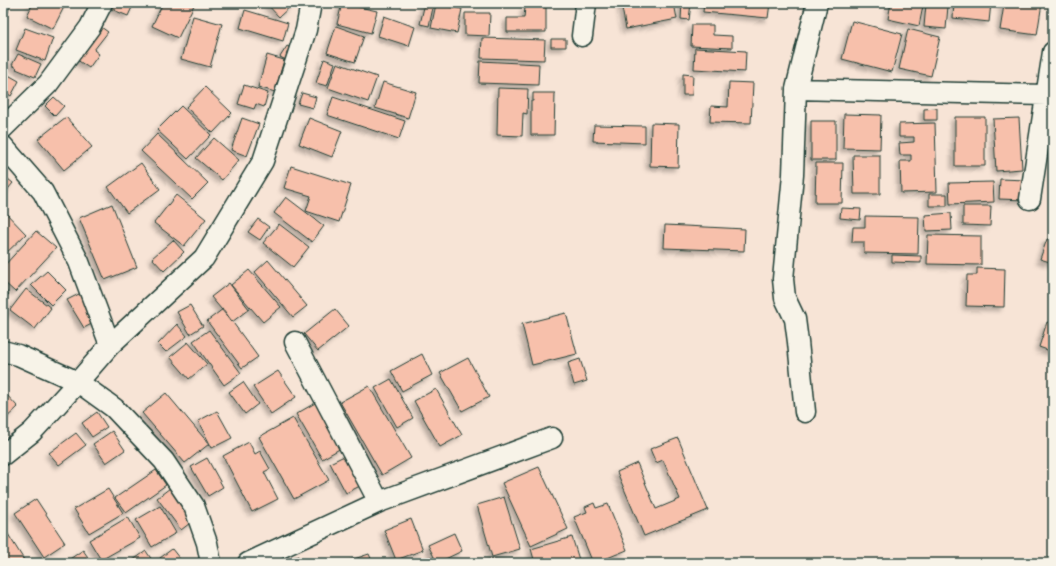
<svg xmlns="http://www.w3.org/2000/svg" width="1056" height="566" font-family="'Indie Flower',sans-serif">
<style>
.building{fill:#f7c0ab;stroke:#1f3d34;filter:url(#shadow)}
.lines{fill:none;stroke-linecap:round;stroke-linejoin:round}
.minor-casing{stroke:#1f3d34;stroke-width:23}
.minor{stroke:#f7f3e8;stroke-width:20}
</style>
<defs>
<filter id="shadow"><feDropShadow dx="-3.5" dy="3.5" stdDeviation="2" flood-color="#0004"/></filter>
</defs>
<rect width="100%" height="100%" fill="#f7e4d6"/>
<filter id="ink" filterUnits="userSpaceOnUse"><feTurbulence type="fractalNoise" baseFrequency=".025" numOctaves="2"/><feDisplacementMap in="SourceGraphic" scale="8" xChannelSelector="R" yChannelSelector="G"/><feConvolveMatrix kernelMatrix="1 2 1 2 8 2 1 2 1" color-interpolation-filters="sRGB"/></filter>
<g filter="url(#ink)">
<!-- building -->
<path class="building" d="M33,3H66L53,29L27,16Z
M114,3H134L128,16L111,9Z
M163,3H195L178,38L152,26Z
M266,3H294L279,17Z
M342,3L377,11L371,33L337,24Z
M425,3H434L429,26L420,24Z
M621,3H674L677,19L626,29Z
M682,3H691L689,20L681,19Z
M704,3H770L768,18L703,12Z
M891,3H909L923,6L919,26L888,19Z
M954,3H991L989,22L953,18Z
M998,3H1042L1037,35L1000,30L1004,5L998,4Z
M436,4L462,9L457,33L431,28Z
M926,4L948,6L946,29L924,27Z
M3,6L9,8L3,29Z
M525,7H546V32H507V18H524Z
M245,10L288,23L283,41L240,28Z
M465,13H490L489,36L465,35Z
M193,16L222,24L210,67L181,59Z
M384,16L415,27L409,46L378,36Z
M852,21L902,34L892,72L842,59Z
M97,24L108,32L94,50L99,54L89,68L73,57Z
M692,25H713V35L732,36V48L691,46Z
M336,26L364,36L355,62L327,53Z
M25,28L53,38L45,61L16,50Z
M908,29L940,37L931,76L899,69Z
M482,38L545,40L544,60L481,58Z
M551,39H566V47H551Z
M287,46L295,50L288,61L280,57Z
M695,48L746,51L745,72L694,69Z
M18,54L41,64L35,77L16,69L17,68L12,65Z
M267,55L284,60L275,92L258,87Z
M324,59L335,63L327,86L316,83Z
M480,61L539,64L538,85L479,83Z
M337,63L377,77L368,102L328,88Z
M3,72L19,81L11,96L5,92L3,96Z
M683,74L693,75L692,95H683Z
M383,82L416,92L408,118L375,108Z
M729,82L753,83L751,123L710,122L711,106L728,107Z
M244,85L268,93L264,107L256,104L254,109L238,104Z
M205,87L232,113L213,133L186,107Z
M498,88L528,89L527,114L523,113L522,136L497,135Z
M302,93L316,97L313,108L298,104Z
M533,93H555L554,135H531V101H533Z
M54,97L64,106L55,116L45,106Z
M333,97L405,121L399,139L327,115Z
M181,106L211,135L188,159L157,130Z
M937,108V120H924V109Z
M844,114L881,115L880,149L843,148Z
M66,117L92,147L64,170L38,139Z
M955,117H985V166H955Z
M242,118L259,124L247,156L231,150Z
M309,118L342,131L332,157L299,144Z
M1019,118L1022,169L996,171L993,119Z
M811,121H836V160H811Z
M651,123L679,124L678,167L650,166Z
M935,123L937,192L901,193L900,161H911V155H900L899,143L914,142V137H899V124Z
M594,125L645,126V143L593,141Z
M157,134L208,183L192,199L141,151Z
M214,138L239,160L222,180L196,158Z
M853,155H880V194H854Z
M141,163L160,189L127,213L108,187Z
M816,163H843L842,203H815Z
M291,166L351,185L339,222L306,211L311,196L284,188Z
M3,175L13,183L3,195Z
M1000,179L1027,180L1026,200L999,199Z
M993,182L994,202L950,204L949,183Z
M929,194H947V206H929Z
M176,195L206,219L184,246L154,223Z
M286,197L324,226L312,242L274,213Z
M112,204L137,267L105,280L79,218Z
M963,206H991L990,226L963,225Z
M841,208L861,209L860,220L840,218Z
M3,210L26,234L3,256Z
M951,213L952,230L926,231L925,215Z
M865,216L919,217L918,254L864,253V242H852L853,227H865Z
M258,219L269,227L260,240L248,232Z
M279,224L309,247L293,267L263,243Z
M665,225L745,229L744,251L664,248Z
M36,231L56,248L15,292L3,281V267Z
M928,235L981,236V265L927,264Z
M1047,239L1053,241V263L1040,259Z
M173,240L184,252L164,271L152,258Z
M892,255L921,256V263L892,262Z
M268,260L307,306L293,317L255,272Z
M977,268L1005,269L1004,307L966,306L967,275H977Z
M249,270L281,307L263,322L231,285Z
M47,271L66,290L51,305L31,285Z
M229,283L249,309L232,322L211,297Z
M3,287L9,294L3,300Z
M26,289L51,308L35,329L10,310Z
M81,293L97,321L84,328L67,300Z
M190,305L203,326L190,334L177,312Z
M223,309L258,357L242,368L207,321Z
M335,309L349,326L318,351L304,334Z
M566,313L577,354L532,365L522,324Z
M1047,322L1053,324V352L1039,347Z
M177,324L187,336L166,352L158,344Z
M209,330L241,373L224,385L193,341Z
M188,342L207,364L189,379L170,357Z
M422,354L432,375L402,391L391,371Z
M468,358L489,397L462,411L440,373Z
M580,359L587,381L574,385L568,363Z
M278,371L296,397L271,414L253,387Z
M391,379L413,418L397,427L375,388Z
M243,382L258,404L245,414L229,392Z
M369,386L411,458L382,475L340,402Z
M436,389L462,435L440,447L414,401Z
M5,393L18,407L3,421V395Z
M166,393L209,444L185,463L142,413Z
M317,402L343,447L322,459L296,414Z
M217,411L232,438L212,448L198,421Z
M97,412L107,427L92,437L82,423Z
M293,418L329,480L294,499L259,437Z
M112,431L125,450L106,463L93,444Z
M76,433L86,445L59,465L49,453Z
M678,438L708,510L644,536L617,472L637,463L656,509L680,499L663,460L656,463L650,449Z
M249,442L255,454L260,451L270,469L264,472L278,499L252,512L223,456Z
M346,455L362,485L346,493L330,463Z
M207,458L223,487L208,496L191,467Z
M539,467L568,529L531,546L502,483Z
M156,470L166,485L126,513L115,498Z
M170,488L194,520L181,530L157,498Z
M108,489L123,513L89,533L74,509Z
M504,497L520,549L492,557L477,505Z
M36,499L65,543L44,557L15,513Z
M594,503L596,508L608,504L627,550L595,563H593L574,517L587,512L585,507Z
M160,506L176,533L152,547L136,520Z
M128,517L140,538L101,560L89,540Z
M411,519L423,550L396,560L384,530Z
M3,526L26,563H3Z
M454,533L462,551L437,563L428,545Z
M572,537L580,563H535L531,549Z
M172,549L183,563H163L160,558Z
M83,550L92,563H64Z
M146,551L154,563H129Z
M369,554L373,563H342Z
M298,556L301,563H278Z
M941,561V563H865V562Z"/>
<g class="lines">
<defs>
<path id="minor" d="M582,36L586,3
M796,89L1046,95
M3,128L48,84L90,27L102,3
M3,146L43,192L79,262L110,345
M1030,199L1053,52
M295,342L379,502
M3,351L18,355L78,382L114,408L164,461L194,506L207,543L211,563
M805,412L798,342L795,319L785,298L783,279L793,175L796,89L817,3
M3,455L32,432L78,382L110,345L204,258L263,161L306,30L311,3
M248,563L379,502L552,438"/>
</defs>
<!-- minor casing -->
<use href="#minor" class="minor-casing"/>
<!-- minor -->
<use href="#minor" class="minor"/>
</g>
</g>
<!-- margin -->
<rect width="1056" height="566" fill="none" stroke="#f7f3e8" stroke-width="16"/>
<rect x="8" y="8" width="1040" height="550" fill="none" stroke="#1f3d34" stroke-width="1.5" filter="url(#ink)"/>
</svg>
